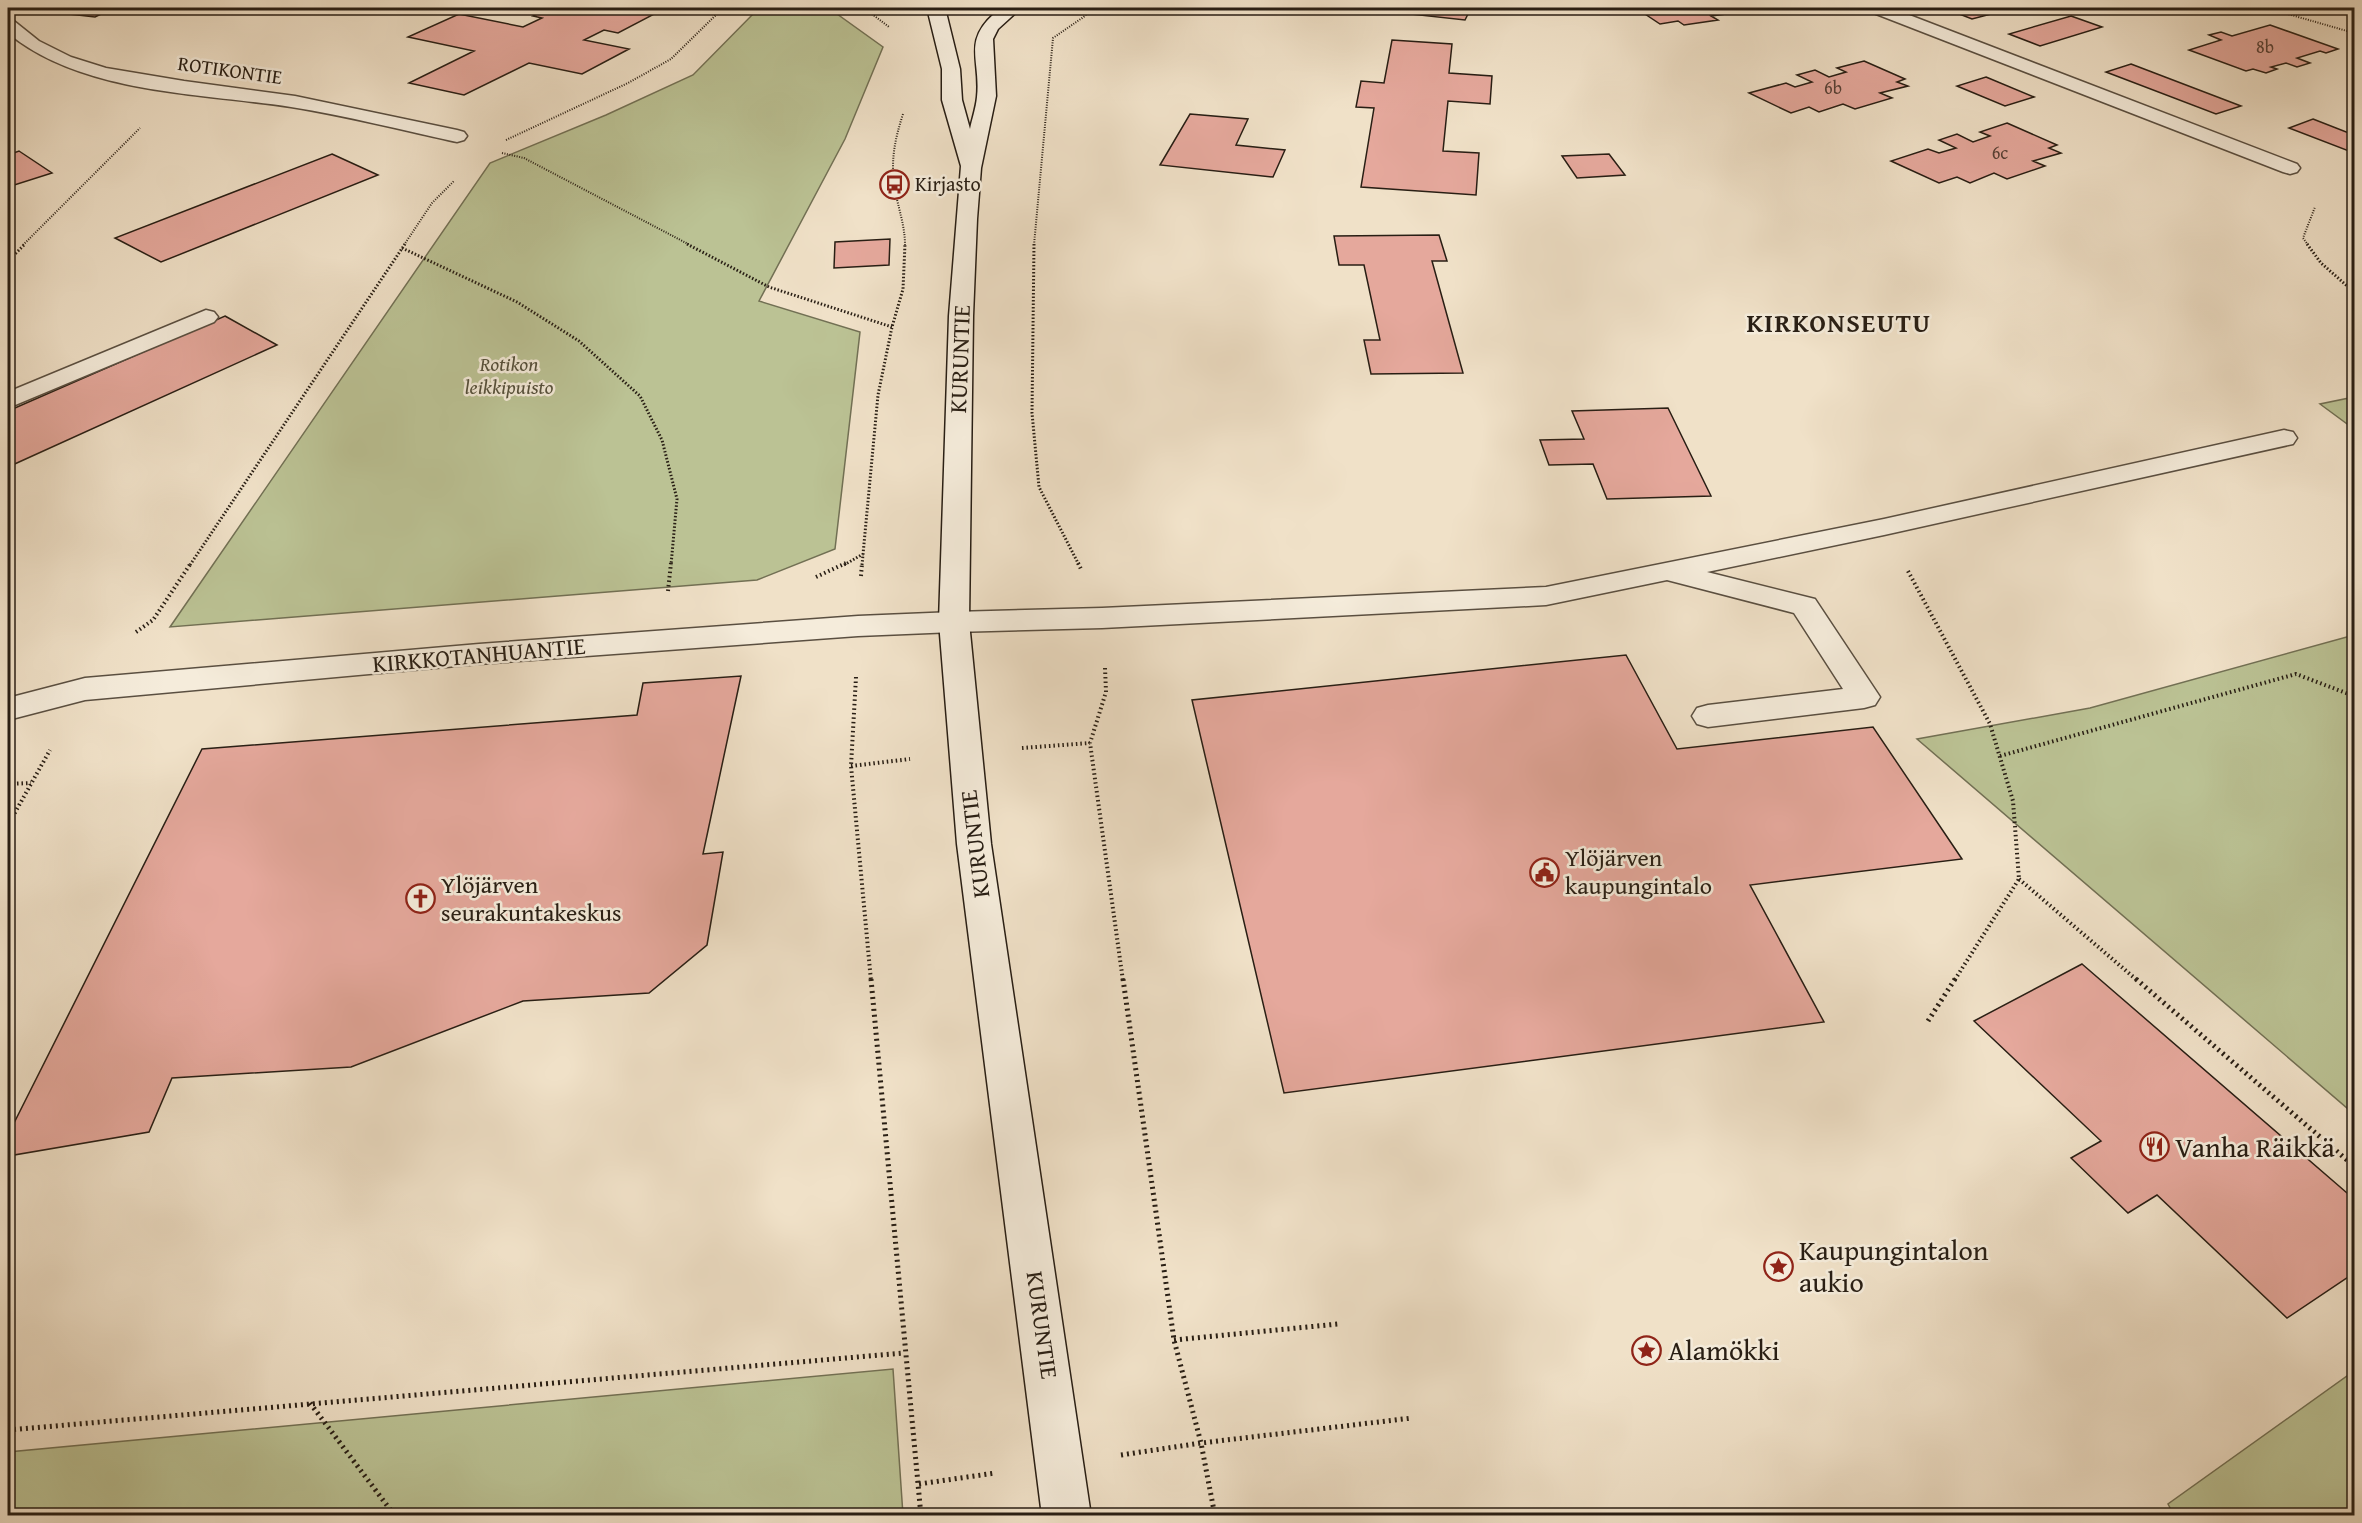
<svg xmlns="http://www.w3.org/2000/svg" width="2362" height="1523" font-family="'Gentium Book Plus',serif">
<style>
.green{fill:#bbc294;stroke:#727054;stroke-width:1.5}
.building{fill:#e5a89c;stroke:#281e14;stroke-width:1.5}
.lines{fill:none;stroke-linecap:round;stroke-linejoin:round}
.lane-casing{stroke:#5a4f41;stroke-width:3}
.street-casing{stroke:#5a4f41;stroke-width:3}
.secondary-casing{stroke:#281e14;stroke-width:3}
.path-far3{stroke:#281e14;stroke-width:2;stroke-dasharray:1 1.5;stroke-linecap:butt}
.path-far2{stroke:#281e14;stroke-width:3;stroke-dasharray:1.5 2;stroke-linecap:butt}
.path-far1{stroke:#281e14;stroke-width:4;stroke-dasharray:1.5 3;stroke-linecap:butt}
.path{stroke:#281e14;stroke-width:5;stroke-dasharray:2 4;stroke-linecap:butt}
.lane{fill:#f5ecdb;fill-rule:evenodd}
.street{fill:#f5ecdb;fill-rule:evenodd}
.secondary{fill:#f5ecdb;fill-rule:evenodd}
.labels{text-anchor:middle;stroke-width:5;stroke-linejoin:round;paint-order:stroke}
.far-number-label{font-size:18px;fill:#574036}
.far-street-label{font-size:20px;fill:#281e14;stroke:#f5ecdb}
.far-poi-label{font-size:20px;fill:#281e14;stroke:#f5ecdb;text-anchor:start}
.far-park-label{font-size:20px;font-style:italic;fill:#544f3a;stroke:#f5ecdb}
.street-label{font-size:24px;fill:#281e14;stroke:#f5ecdb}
.poi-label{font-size:24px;fill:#281e14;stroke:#f5ecdb;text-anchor:start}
.far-district-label{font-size:26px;font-weight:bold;letter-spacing:1.5px;fill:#281e14;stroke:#f5ecdb}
.near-poi-label{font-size:28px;fill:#281e14;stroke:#f5ecdb;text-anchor:start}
</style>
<rect width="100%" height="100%" fill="#f0e1c8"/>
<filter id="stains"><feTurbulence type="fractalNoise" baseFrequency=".00333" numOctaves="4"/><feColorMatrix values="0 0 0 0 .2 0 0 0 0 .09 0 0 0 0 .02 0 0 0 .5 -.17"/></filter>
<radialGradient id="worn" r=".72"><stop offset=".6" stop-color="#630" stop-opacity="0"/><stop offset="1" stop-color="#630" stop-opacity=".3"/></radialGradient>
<!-- green -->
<path class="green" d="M759,8L830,9L883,47L845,139L759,301L860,332L835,549L757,580L170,627L490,163L606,115L693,75Z
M2354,397V429L2320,404Z
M2354,635V1114L1917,739L2090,708Z
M893,1369L903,1515H8V1452Z
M2354,1371V1515H2174L2168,1504Z"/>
<!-- building -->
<path class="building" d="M50,8H114L95,17L43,11Z
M550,8H649L662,10L618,33L604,30L584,40L629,49L582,74L529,63L464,95L409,83L474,51L408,37L459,14L523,27L542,18L533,16Z
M1414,8H1471L1465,20L1410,14Z
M1636,8H1736L1742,12L1711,16L1718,20L1684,25L1678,21L1660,24Z
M1944,8H2014L1972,19Z
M2071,16L2102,27L2040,46L2009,34Z
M2270,25L2338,49L2326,53L2320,51L2297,58L2310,63L2297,67L2286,63L2271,67L2277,69L2266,73L2253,69L2246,71L2189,50L2221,40L2209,35L2221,32L2232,36Z
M1392,40L1452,44L1449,73L1492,76L1490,104L1448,101L1443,151L1479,153L1476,195L1361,187L1374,108L1356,107L1361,81L1384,83Z
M1864,61L1905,79L1897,82L1908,86L1880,93L1892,98L1855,109L1843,104L1819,112L1809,107L1791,113L1749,93L1786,83L1795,87L1812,82L1797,75L1815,70L1829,77L1846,72L1837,68Z
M2131,64L2241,106L2216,114L2106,72Z
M1986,77L2034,97L2005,106L1957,86Z
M1190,114L1248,119L1236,145L1285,150L1273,177L1160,165Z
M2313,119L2354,135V153L2289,128Z
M2007,123L2057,145L2049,148L2061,153L2033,161L2045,166L2007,179L1994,173L1970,183L1957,177L1939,183L1891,161L1928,149L1939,153L1956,148L1939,140L1957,134L1973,142L1990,136L1980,132Z
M19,151L52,173L8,187V155Z
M332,154L378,175L161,262L115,238Z
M1609,154L1625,175L1577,178L1562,156Z
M1439,235L1447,261H1432L1463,373L1371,374L1364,340H1380L1364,265H1339L1334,236Z
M890,239L889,265L834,268L835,242Z
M225,316L277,345L8,467V411Z
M1668,408L1711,496L1607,499L1593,464L1549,465L1540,440L1584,439L1572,411Z
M1626,655L1677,749L1873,727L1962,859L1750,885L1824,1022L1284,1093L1192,700Z
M741,676L703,854L723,852L707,945L649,993L523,1001L351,1067L172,1078L149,1132L8,1156V1135L202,749L637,715L643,683Z
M2082,964L2354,1199V1273L2287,1318L2157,1195L2128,1213L2071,1158L2101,1141L1974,1021Z"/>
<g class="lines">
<defs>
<path id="lane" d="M1869,8H1891L2297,164L2300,168L2297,172L2290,174L2283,172L1871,12Z
M206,310L214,312L218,317L214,322L8,408V392Z
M2284,430L2293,432L2297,438L2293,444L1884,535L1707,572L1815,599L1880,697L1875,705L1864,708L1708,727L1697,724L1692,716L1697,708L1708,705L1843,689L1794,613L1667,580L1546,605L1102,628L954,632L943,629L939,622L943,615L954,612L1102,608L1546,587L1884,519Z"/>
<path id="street" d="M8,20L14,21L39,41L71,57L106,68L184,81L295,96L457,130L464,132L467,136L464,140L457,142C402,130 347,116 291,107C200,93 82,94 8,33Z
M954,612L965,615L969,622L965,629L954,632L858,636L479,664L85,700L8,720V698L85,678L479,644L858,616Z"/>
<path id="secondary" d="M927,8H1021L998,29L993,39L996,96L981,168L977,219L973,316L969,622L991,844L1091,1516H1042L957,844L939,622L949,316L961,166L942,100V69ZM946,12L995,13C962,42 981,60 977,97C976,108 972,119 970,129L962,100L960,69Z"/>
</defs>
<!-- lane casing -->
<use href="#lane" class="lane-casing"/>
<!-- street casing -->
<use href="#street" class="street-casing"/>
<!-- secondary casing -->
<use href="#secondary" class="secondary-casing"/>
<!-- path-far3 -->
<path class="path-far3" d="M864,8L889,27
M2267,8L2354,33
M903,114C895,139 891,158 894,184C897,205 905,224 905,245
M506,140L628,83L671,59L723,8
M502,153L524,158L690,245
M23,245L140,128
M404,245L432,203L454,181
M1034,245L1053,38L1085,16L1090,8
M2308,245L2303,238L2315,207"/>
<!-- path-far2 -->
<path class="path-far2" d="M687,244L769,287L892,327
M1034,244L1032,413L1039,487L1079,565
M2307,244L2321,263L2354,292
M402,248L517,302L579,341L640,396L662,440L677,499L671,565
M8,261L25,244
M190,565L405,244
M844,565L863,554
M862,565L878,395L892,327L903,289L905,244"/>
<!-- path-far1 -->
<path class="path-far1" d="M1078,563L1081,569
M1908,571L1990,724L2013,801L2019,879L1954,981
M861,576L862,563
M816,577L846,563
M668,591L671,563
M136,632L153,620L191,563
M1105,668L1106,692L1090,743L1123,981
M856,677L851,766L871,981
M1022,748L1090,743
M2000,756L2296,674L2354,696
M851,766L910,759
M8,784L31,783
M8,825L50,750
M2019,879L2138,981"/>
<!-- path -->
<path class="path" d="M871,979L921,1516
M1123,979L1174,1340L1201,1443L1215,1516
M2136,979L2354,1166
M1928,1021L1955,979
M1174,1340L1338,1324
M310,1403L395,1516
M8,1430L904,1353
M1121,1455L1201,1443L1412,1418
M919,1484L995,1473"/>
<!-- lane -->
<use href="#lane" class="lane"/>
<!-- street -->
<use href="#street" class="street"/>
<!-- secondary -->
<use href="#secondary" class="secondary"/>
</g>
<!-- icons -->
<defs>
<symbol id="bus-ring" viewBox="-11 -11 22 22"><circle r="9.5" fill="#f5ecdb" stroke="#8f2418" stroke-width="1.5"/><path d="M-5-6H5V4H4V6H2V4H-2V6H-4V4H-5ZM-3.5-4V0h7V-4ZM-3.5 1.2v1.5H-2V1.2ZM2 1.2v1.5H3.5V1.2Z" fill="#8f2418"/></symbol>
<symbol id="civic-ring" viewBox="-11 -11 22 22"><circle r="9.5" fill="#f5ecdb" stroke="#8f2418" stroke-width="1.5"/><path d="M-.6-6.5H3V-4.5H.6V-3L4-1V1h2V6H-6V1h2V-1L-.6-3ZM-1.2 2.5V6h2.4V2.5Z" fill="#8f2418"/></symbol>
<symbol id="church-ring" viewBox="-11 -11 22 22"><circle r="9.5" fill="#f5ecdb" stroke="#8f2418" stroke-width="1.5"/><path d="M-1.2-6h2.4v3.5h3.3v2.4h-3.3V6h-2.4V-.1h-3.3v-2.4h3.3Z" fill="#8f2418"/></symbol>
<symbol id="restaurant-ring" viewBox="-11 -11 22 22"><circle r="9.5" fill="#f5ecdb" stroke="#8f2418" stroke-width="1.5"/><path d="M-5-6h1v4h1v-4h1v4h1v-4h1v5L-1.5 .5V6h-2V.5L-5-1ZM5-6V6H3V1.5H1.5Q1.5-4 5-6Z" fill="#8f2418"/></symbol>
<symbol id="sight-ring" viewBox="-11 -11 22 22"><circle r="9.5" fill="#f5ecdb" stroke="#8f2418" stroke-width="1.5"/><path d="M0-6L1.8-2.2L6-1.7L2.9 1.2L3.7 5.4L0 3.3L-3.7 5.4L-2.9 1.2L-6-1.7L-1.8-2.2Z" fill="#8f2418"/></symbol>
</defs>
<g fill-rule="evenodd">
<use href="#bus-ring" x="878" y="168" width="33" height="33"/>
<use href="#civic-ring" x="1528" y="856" width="33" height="33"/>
<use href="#church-ring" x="404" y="882" width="33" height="33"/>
<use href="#restaurant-ring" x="2138" y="1130" width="33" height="33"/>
<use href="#sight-ring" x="1762" y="1250" width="33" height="33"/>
<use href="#sight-ring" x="1630" y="1334" width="33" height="33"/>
</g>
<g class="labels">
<!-- far-number labels -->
<g class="far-number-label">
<text x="2265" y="53">8b</text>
<text x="1833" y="94">6b</text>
<text x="2000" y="159">6c</text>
</g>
<!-- far-street labels -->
<g class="far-street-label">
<text transform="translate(230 70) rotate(8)" y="7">ROTIKONTIE</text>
</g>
<!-- far-poi labels -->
<g class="far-poi-label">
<text x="915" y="191">Kirjasto</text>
</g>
<!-- far-park labels -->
<g class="far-park-label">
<text x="509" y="371">Rotikon<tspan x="509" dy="23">leikkipuisto</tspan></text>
</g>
<!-- street labels -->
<g class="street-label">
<text transform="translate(960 359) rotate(-88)" y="8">KURUNTIE</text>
<text transform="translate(479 655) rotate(-5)" y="8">KIRKKOTANHUANTIE</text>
<text transform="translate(975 844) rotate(-97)" y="8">KURUNTIE</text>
<text transform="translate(1042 1325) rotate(82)" y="8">KURUNTIE</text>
</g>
<!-- poi labels -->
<g class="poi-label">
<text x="1565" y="866">Ylöjärven<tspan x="1565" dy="28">kaupungintalo</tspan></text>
<text x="441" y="893">Ylöjärven<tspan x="441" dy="28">seurakuntakeskus</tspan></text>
</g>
<!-- far-district labels -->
<g class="far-district-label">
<text x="1839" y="332">KIRKONSEUTU</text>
</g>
<!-- near-poi labels -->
<g class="near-poi-label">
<text x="2175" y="1157">Vanha Räikkä</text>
<text x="1799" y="1260">Kaupungintalon<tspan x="1799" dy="32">aukio</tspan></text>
<text x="1668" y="1360">Alamökki</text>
</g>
</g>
<!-- margin -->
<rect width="2362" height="1523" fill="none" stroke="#f0e1c8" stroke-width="30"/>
<rect x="9" y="9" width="2344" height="1505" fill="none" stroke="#281e14" stroke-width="3"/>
<rect x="15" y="15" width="2332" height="1493" fill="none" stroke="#281e14" stroke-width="1.5"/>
<rect width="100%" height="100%" filter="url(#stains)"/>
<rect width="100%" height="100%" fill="url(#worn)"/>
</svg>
